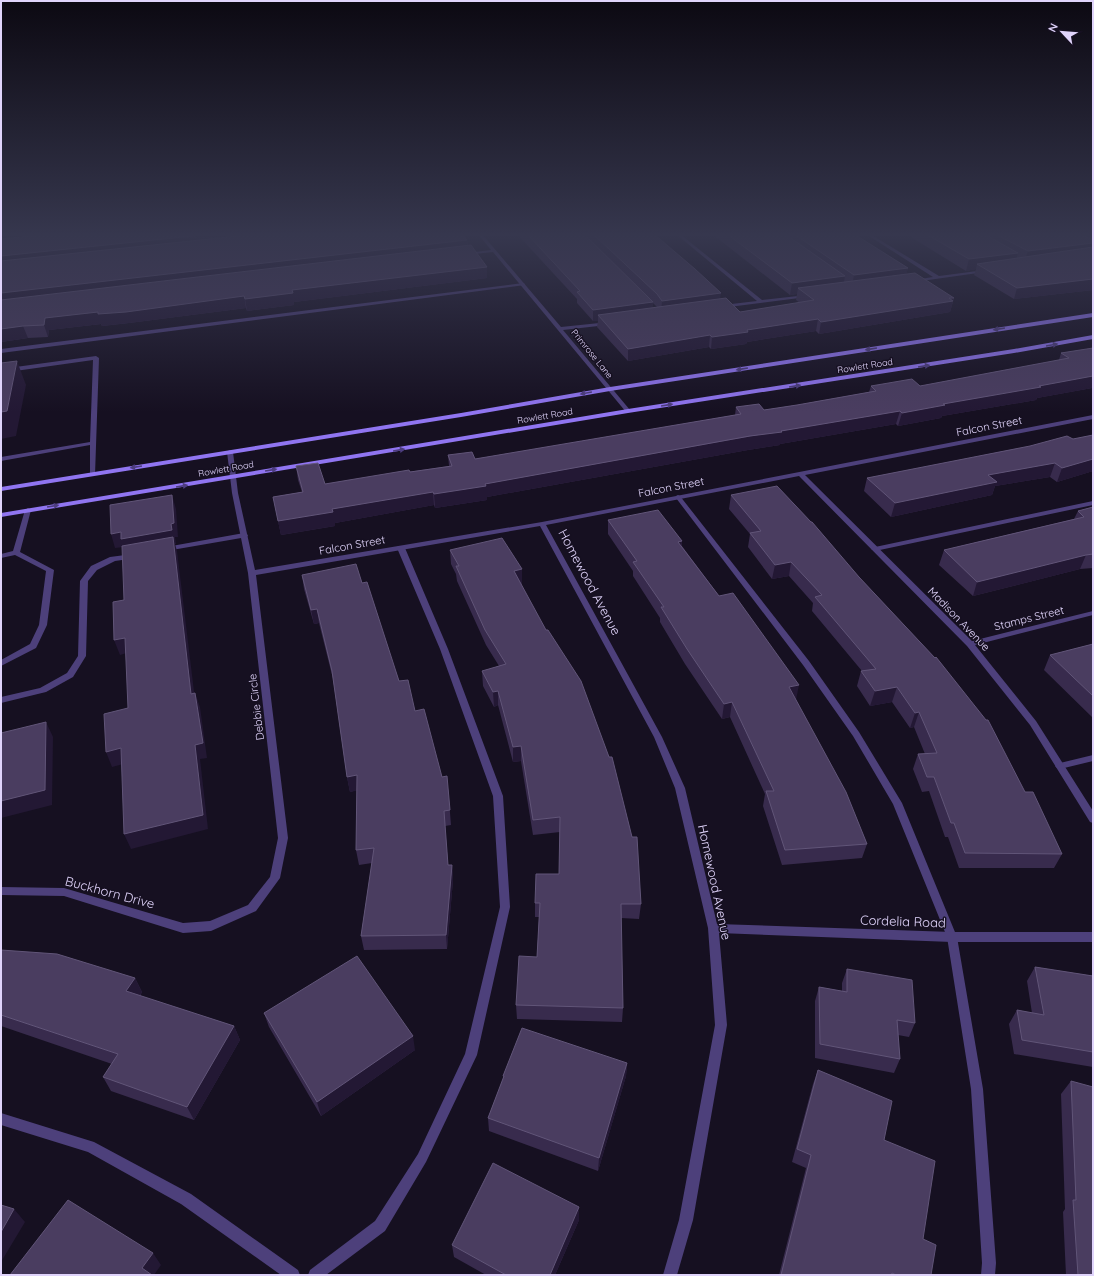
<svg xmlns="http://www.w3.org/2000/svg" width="1094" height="1276" font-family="Quicksand,sans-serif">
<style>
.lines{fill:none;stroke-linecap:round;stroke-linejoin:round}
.service{fill:#4d407b;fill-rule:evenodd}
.minor{fill:#4d407b;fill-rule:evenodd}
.secondary{fill:#9075f1;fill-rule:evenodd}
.wall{fill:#382b4d;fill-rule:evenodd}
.shaded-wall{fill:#231834}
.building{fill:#4a3d60;stroke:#615578}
.oneway{fill:#4d3d7f}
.labels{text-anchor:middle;stroke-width:3;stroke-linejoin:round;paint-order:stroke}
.far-street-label{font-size:9px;fill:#e0d4fb;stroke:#161021}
.street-label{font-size:11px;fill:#e0d4fb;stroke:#161021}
.near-street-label{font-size:13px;fill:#e0d4fb;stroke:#161021}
</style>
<rect width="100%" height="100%" fill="#161021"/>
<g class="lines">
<!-- service -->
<path class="service" d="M523,283L525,284V285L1,353V349Z
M96,356L99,358L95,475H91L90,474V445L1,461V457L90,442L93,360L1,373V369Z
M678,495L680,496L809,661L859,732L902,803L957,937L983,1089L996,1263L995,1275H981L982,1263L971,1089L947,937L893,804L853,736L803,665L676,498V496Z
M1093,501V505L875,551L871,549L875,547Z
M28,508L31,510L20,552L54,570L47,625L37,646L36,648L1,666V660L30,644L39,625L46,571L15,555L1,558V554L13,551L25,510Z
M244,533L248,535L247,537L166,551L162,549L166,547Z
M398,546H404L405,548L448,649L503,796L510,907L477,1055L426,1162L385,1231L326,1275H308L310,1270L375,1221L418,1154L465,1054L500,907L493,796L440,649L397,548Z
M133,554L137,556L136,558L115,561L97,570L88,581L86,656L73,677L46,692L1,703V697L40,688L67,673L78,656L80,581L91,566L110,557Z
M1093,755V761L1060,769L1057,768L1055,766L1057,764L1060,763Z
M1,1113L94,1142L191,1194L298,1270L300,1275H281L181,1204L88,1152L1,1125Z"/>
<!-- minor -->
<path class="minor" d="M478,234H482L561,327L609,322L610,323L607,325L563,330L630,410V412H626L493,252L465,255V253H467L491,250Z
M676,234H680L762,300L807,295L809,296L807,297L721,308V306L723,305L757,301Z
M866,234H870L939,276L985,270L987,271L985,272L914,282V280L933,277Z
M1093,415V419L805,475L972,641L1093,611V615L975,645L1036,721L1093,811V823L1090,822L1030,725L967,646L799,476L546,525L662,737L685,788L717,924L952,932H1093V942H952L719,933L727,1025L693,1220L677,1275H663L679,1220L715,1025L708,928L675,788L654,737L540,526L256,575L288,838L280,878L256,911L211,931L183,933L64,896L1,895V887L64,888L183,923L210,921L248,905L270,877L278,838L248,573L232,493L227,452L228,451L230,450L233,452L238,493L255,570L542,522Z"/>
<!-- secondary -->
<path class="secondary" d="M1093,313V317L610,391L461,417L1,491V487L461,413L610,387Z
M1093,335V339L1014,353L628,413L1,517V513L628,409L1014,349Z"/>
</g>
<!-- wall -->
<path class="wall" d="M517,234H654L720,299L740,312L800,303L796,300L797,294L790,295L712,234H854L908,268L906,274L954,298L950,312L819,334L816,331L747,342L746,344L711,349L709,347L628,361L597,327L598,321H593L577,303V299ZM653,303L657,307L652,308Z
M906,234H1093V290L1014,299L974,275L976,269L966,271Z
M1,239L467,240L468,246L487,267V278L294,302V305L247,311L246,308L129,323L102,326L101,324L49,330L48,337L28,338L1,342Z
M1093,348V388H1092L1037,398L1036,400L942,416L941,418L898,426L896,424L780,444V445L748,450L487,497V500L435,508L434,505L335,523V526L281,535L273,497L302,492L298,480L296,466L325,484L449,466L448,455L475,459L735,415L736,407L764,410L797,405L869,392L871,386H920L1059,360L1061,353Z
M1093,435V471L1057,482L1050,477L995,486L992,495L891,517L864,491L867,478L1073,439Z
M731,495L1025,792L1062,854L1054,868H959L948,837H945L929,791L922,792L913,769L918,754H925L914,727L910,728L892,702L870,706L857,686L861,671H862L812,611L813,603L789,576L772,579L748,547L750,534L729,509Z
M1093,507V568L1080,569L973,596L939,565L944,550L1074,519L1078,511Z
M608,520L682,541V546L796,700L867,844L862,858L782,865L763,806L765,794L730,717L722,719L685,664L660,622V618L633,576V571L608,534Z
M450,550L522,583L521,584L641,904L639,919L621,918L623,1008L622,1022L517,1019L516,1005L537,957L539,917H535V903L559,874L560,832L533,835L521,761L513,762L498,705L494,707L483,686L482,671L499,666L486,645L457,581L456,574L451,564Z
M302,575L362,583L399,681L415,711L442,777L447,776L451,825L445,826L448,865H452L453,880L447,949L364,950L361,936L372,863L359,865L356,850L357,790L350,792L347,777L333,679L319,623L314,624L304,589Z
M1093,644V718L1044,670L1050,655Z
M1,950L135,978L142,992L140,996L234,1026L240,1040L194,1120L111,1091L103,1077L112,1064L1,1026Z
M1035,967L1093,976V1067L1014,1054L1009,1024L1017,1010L1032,1013L1027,981Z
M847,969L915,1023L909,1037L898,1035L900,1059L894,1073L815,1058V1001L819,987L842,991V983Z
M264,1013L415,1050L321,1116L269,1027Z
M627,1063L626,1076L598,1171L489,1131L488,1118L503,1079V1076Z
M818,1070L884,1140L923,1239L931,1275H779L806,1168L792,1162L813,1084Z
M1071,1081L1093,1275H1066L1063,1212L1065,1209L1061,1094Z
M579,1220L555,1275H486L454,1257L452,1245Z"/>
<!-- shaded-wall -->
<path class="shaded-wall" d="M211,234H312L1,267V256Z
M467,240L468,251L1,305V293Z
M1093,243V253L1024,262L1028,251Z
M1018,253L1015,264H977L976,269L966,271L969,259Z
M487,267V278L294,302V305L247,311L245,299L292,290Z
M908,268L905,279L852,286L854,275Z
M845,276L843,288H798L797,294L790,295L792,283Z
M1093,279V290L1014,299L1017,288Z
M721,293L719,305L661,312L662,301Z
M244,296L246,308L129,323L102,326L101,324L49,330L48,337L44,325L45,318Z
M954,298L950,312L819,334L821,322Z
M653,302L652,314L598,315V321H593V310Z
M818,319L816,331L747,342L746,344L711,349L712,337L747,330Z
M23,326L28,338L1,342V329Z
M710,335L709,347L628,361V349Z
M17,361L26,385L16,436L1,439V412Z
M1093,376V384L1092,388L1037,398L1036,400L942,416L941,418L898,426L902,413L943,404Z
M900,411L896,424L780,444V445L748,450L487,497V500L435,508L434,494L485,484L781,431Z
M1093,459V471L1057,482L1062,468Z
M1055,463L1050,477L995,486L992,495L891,517L895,503L988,475Z
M433,492L434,505L335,523V526L281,535L278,521L332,509Z
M172,495L176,509L178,537H175L176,544H175L177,551L196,708L124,547L115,548L111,534L171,524Z
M682,541L681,555L678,542Z
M1086,555L1080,569L973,596L977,582Z
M791,562L789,576L772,579L775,565Z
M522,569V583L515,585L514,571Z
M317,609L319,623L314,624L311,610Z
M125,638L130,652L120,655L114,640Z
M799,685L796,700L789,687Z
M897,687L892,702L870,706L875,691Z
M498,691V705L494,707L493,692Z
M195,693L200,707L207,758L200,759L208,829L131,849L124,834L195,745Z
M732,702L730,717L722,719L724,704Z
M919,712L914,727L910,728L915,713Z
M46,722L53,737L52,805L1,818V801Z
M521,746V761L513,762V747Z
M121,748L127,763L112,767L106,752Z
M357,775L360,790L350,792L347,777Z
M452,865L453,880L447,949L446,935Z
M135,978L142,992L133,1005L126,991Z
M234,1026L240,1040L194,1120L187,1107Z
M413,1036L415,1050L321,1116L317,1102Z
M627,1063L626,1076L598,1171L599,1158Z
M579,1207V1220L555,1275H550Z
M14,1209L25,1222L1,1262V1232Z
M153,1253L161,1265L154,1275H147L142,1268Z"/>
<!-- building -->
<path class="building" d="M52,234H211L1,256V239Z
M257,234H462L467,240L1,293V261Z
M527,234H584L653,302L593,310L577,292L580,291Z
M593,234H654L695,269L721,293L662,301L657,294Z
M727,234H785L845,276L792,283Z
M794,234H854L908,268L854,275Z
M926,234H984L1018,253L969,259Z
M995,234H1080L1093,240V243L1028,251Z
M471,245L487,267L292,290L293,293L245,299L244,296L126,312L98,314V312L45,318L44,325L23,326L1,329V300Z
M1093,247V279L1017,288L977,264Z
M915,273L954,298H949L953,301L821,322L818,319L747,330L748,332L712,337L710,335L628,349L598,315L726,298L740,312L814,300L798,288Z
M1093,348V376L1039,386L1041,387L943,404L945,405L902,413L900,411L781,431L782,432L750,436L485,484L486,486L434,494L433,492L332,509L333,512L278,521L273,497L303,492L296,466L318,463L325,484L409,470L410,472L452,466L448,455L472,452L475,459L741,414L736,407L759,404L764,410L797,405L876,391L871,386L912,379L920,386L1069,358L1061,353Z
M17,361L7,411L1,412V363Z
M1093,435V459L1062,468L1055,463L988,475L997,482L895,503L867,478L1030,446L1067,436L1073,439Z
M777,486L811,522H812L859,577L935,658L936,657L986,720H988L1025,792H1033L1062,854L965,853L954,823H951L934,777H927L918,754L937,753L919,712L915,713L897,687L875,691L861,671L876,669L815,597L822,595L791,562L775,565L750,533L761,531L731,495Z
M172,495L174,523L171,524L172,530L121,539V532L111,534L110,505Z
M1093,507V554L1086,555L977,582L944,550L1084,517L1078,511Z
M658,510L682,541L678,542L719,596L733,593L799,685L789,687L846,792L867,844L785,850L766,791H774L732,702L724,704L687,649L661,607H664L633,562L637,561L608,520Z
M173,537L191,694L195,693L203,743L195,745L203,815L124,834L121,748L106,752L104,714L128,708L125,638L114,640L113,602L124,600L122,546Z
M502,538L522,569L514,571L546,630H548L581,681L609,757H612L632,837H637L641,904H621L623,1008L516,1005L519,956L537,957L540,903H535L536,874H559L560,817L533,820L521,746L513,747L498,691L493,692L482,671L506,664L485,630L456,566H459L450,550Z
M356,564L362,583L367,582L399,681L408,680L415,711L424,709L442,777L447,776L450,810L444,811L448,865H452L446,935L361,936L374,848L356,850L357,775L347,777L332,671L317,609L311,610L302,575Z
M1093,644V696L1050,655Z
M46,722L45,790L1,801V733Z
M1,950L57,954L135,978L126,991L234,1026L187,1107L103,1077L118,1054L1,1015Z
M357,956L413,1036L317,1102L264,1013Z
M1035,967L1093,976V1052L1022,1040L1017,1010L1044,1015Z
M847,969L912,980L915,1023L897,1020L900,1059L820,1044L819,987L847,992Z
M522,1028L627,1063L599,1158L488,1118L504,1076H503Z
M818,1070L892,1101L884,1140L935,1161L923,1239L936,1245L931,1275H896L892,1273L891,1275H781L811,1155L797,1149Z
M1071,1081L1093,1087V1275H1078L1073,1200H1076Z
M493,1163L579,1207L550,1275H506L452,1245Z
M68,1200L153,1253L142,1268L152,1275H10Z
M1,1205L14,1209L1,1232Z"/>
<!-- one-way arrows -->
<defs><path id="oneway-solid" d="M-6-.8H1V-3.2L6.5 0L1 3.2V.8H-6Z"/></defs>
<g class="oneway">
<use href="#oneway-solid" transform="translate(999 329) rotate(171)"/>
<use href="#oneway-solid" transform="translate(1052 345) rotate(-10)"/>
<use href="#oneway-solid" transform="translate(871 349) rotate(171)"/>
<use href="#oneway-solid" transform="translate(924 366) rotate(-9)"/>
<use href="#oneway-solid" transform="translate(742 369) rotate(171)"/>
<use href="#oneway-solid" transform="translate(795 386) rotate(-9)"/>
<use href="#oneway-solid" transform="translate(586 393) rotate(170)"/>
<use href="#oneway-solid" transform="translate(667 405) rotate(-9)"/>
<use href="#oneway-solid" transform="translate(399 450) rotate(-9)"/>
<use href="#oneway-solid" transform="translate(136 467) rotate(171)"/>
<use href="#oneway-solid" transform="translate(271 470) rotate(-9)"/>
<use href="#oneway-solid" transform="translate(182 486) rotate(-9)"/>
<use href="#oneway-solid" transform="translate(53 506) rotate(-9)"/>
</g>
<!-- sky -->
<linearGradient id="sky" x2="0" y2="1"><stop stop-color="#0c0912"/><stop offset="0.57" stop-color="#36374e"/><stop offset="1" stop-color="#36374e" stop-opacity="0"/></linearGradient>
<rect width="1094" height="412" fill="url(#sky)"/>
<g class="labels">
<!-- far-street labels -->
<g class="far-street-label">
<text transform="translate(592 354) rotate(51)" y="3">Primrose Lane</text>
<text transform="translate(865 366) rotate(-9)" y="3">Rowlett Road</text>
<text transform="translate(545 416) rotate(-10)" y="3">Rowlett Road</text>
<text transform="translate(226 469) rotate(-10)" y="3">Rowlett Road</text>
</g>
<!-- street labels -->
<g class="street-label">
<text transform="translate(989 426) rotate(-11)" y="4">Falcon Street</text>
<text transform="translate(671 487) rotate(-11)" y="4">Falcon Street</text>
<text transform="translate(352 545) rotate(-10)" y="4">Falcon Street</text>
<text transform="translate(1029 618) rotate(-14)" y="4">Stamps Street</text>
<text transform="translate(959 619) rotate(46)" y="4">Madison Avenue</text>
<text transform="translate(256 707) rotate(-97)" y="4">Debbie Circle</text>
</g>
<!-- near-street labels -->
<g class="near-street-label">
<text transform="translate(590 582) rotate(62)" y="5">Homewood Avenue</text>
<text transform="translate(715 882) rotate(78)" y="5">Homewood Avenue</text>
<text transform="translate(110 892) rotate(15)" y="5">Buckhorn Drive</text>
<text transform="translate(903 921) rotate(2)" y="5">Cordelia Road</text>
</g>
</g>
<!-- border -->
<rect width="1094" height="1276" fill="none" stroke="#e0d4fb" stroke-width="4"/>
<!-- north arrow -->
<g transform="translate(1062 32) rotate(296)" stroke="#161021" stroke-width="3" paint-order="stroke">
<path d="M0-3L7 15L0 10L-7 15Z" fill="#e0d4fb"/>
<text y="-6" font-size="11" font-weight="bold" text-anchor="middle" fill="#e0d4fb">N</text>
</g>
</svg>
